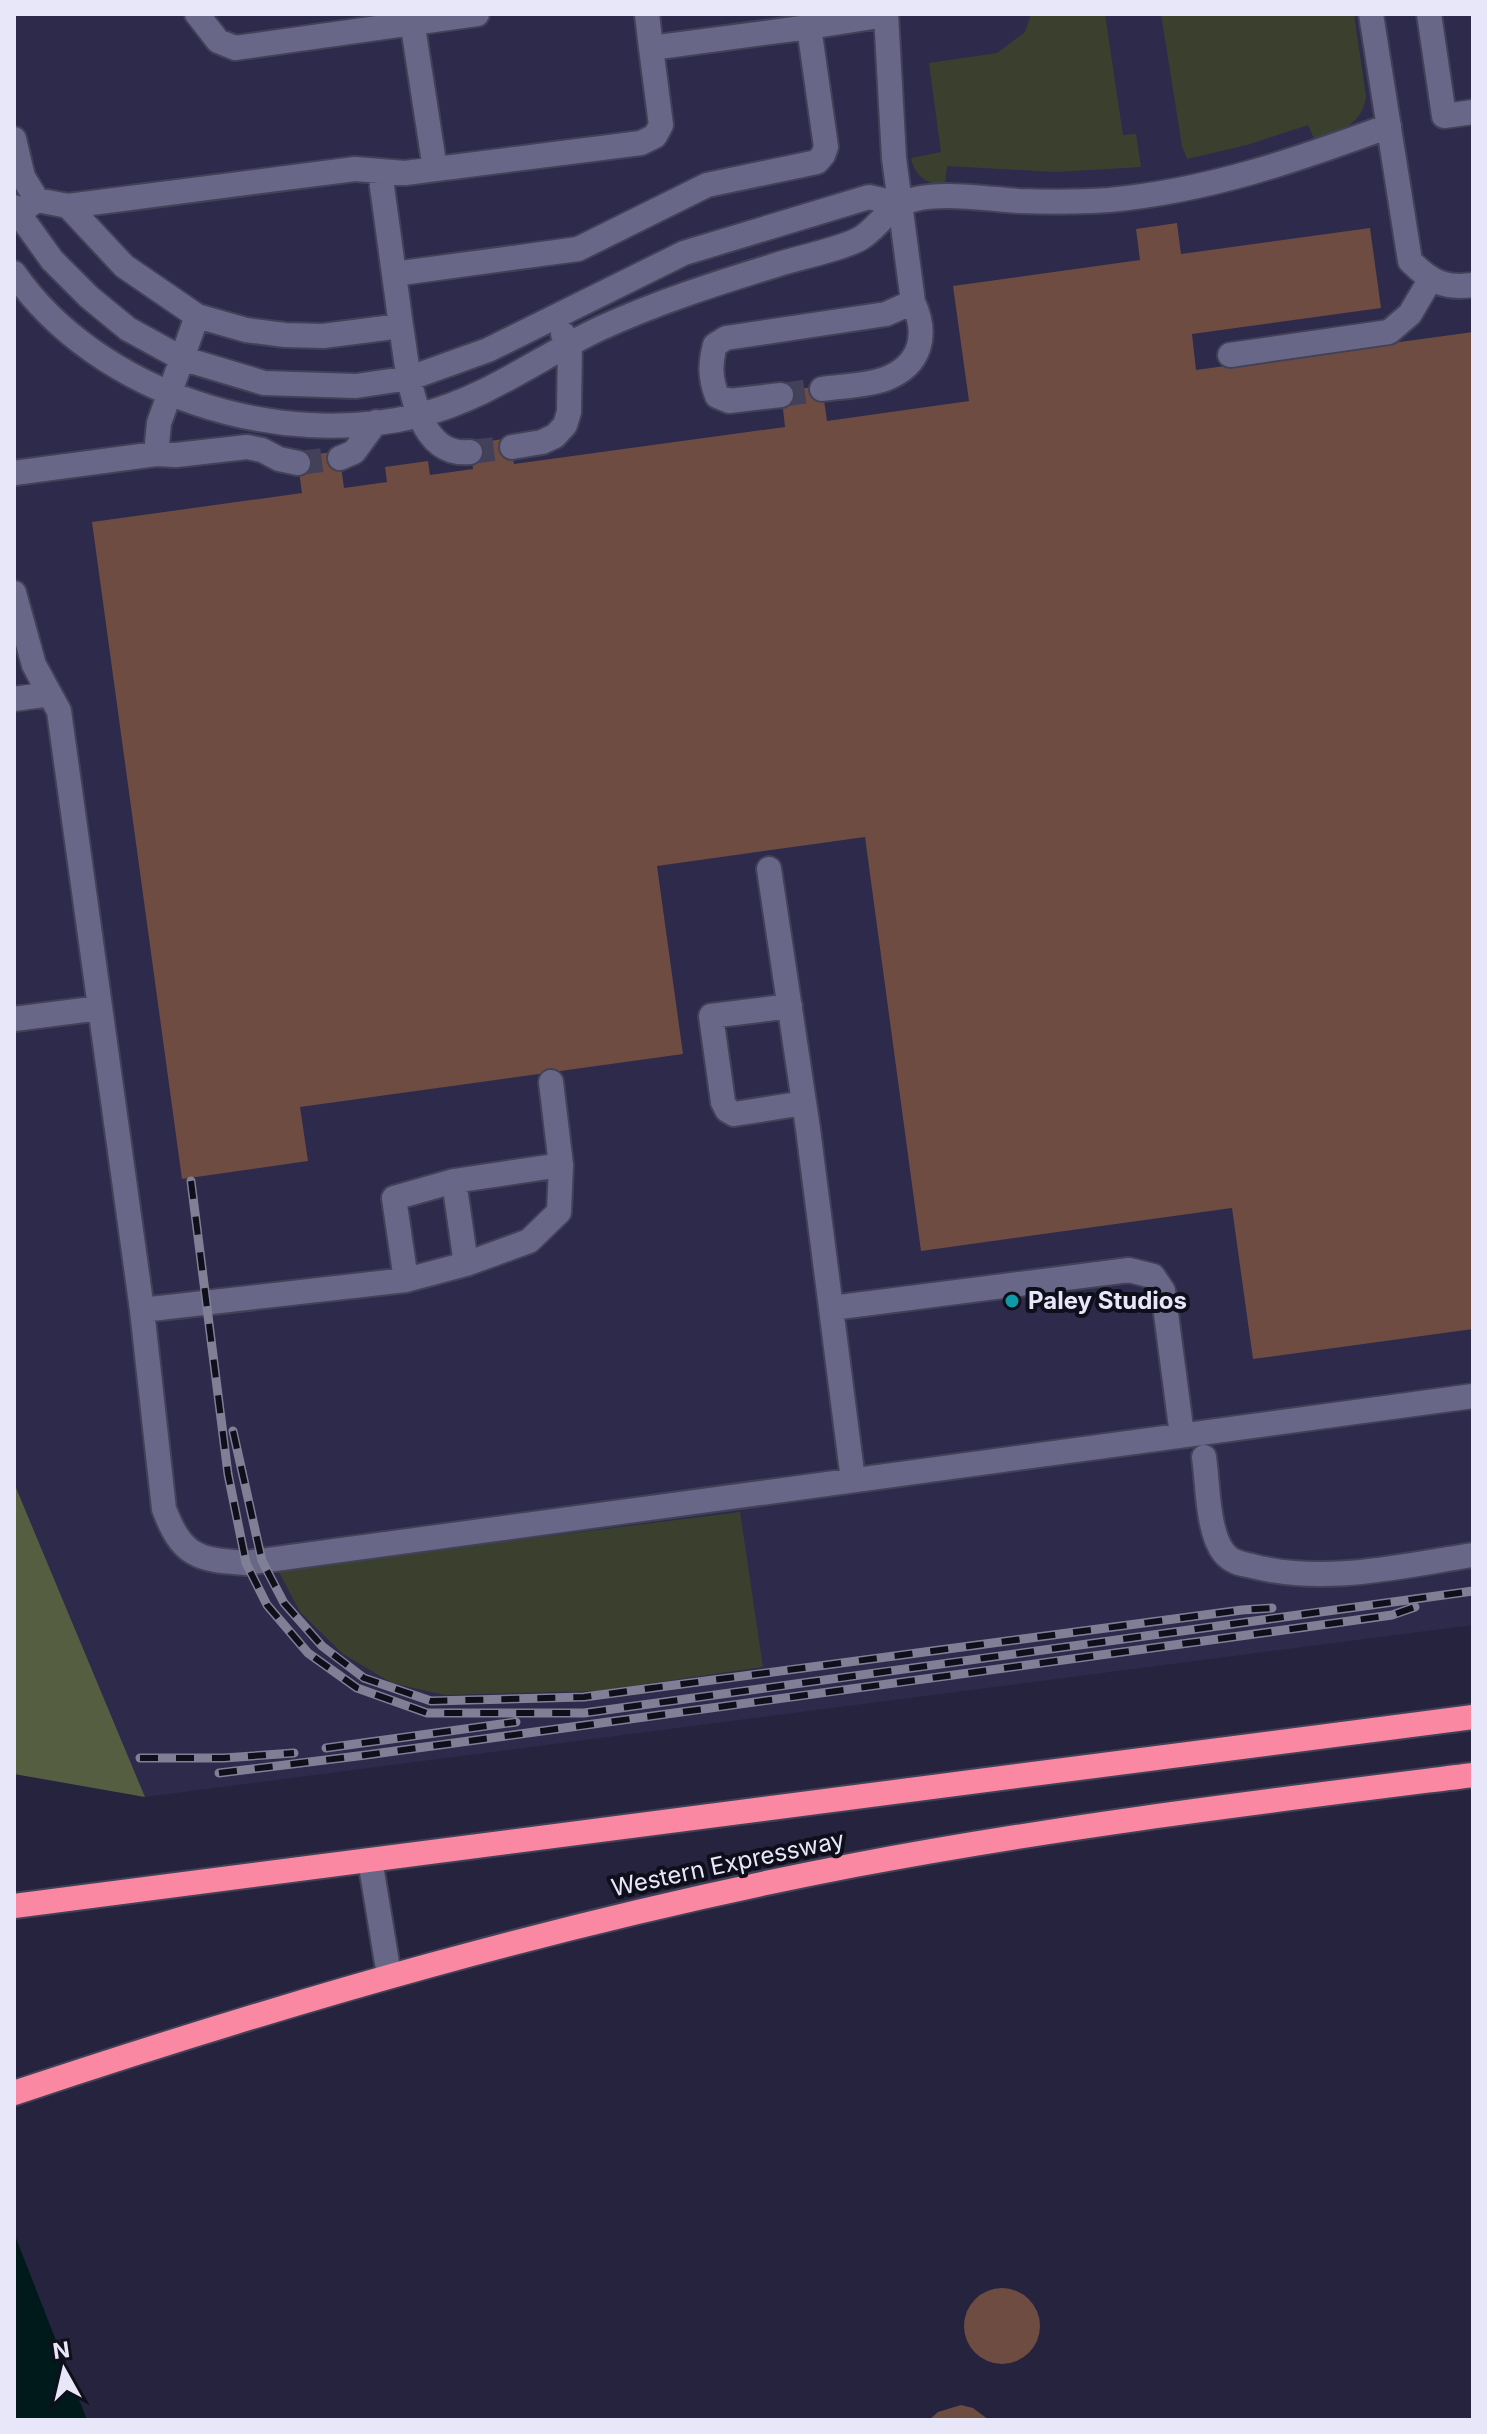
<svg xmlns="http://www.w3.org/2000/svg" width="1487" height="2434" font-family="Inter,sans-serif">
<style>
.built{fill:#2d2a4b}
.green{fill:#3b402e}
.forest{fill:#565e42}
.water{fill:#00191a}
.building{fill:#6e4c42}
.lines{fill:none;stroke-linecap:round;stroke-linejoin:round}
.minor-tunnel{stroke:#43405a;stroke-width:24;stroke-dasharray:24 12;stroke-linecap:butt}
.minor-casing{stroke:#434157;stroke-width:28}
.highway-casing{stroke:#434157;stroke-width:28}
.minor{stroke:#696787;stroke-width:24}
.highway{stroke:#fa88a2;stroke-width:24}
.rail-casing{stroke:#817f96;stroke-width:9}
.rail{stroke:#0f0f1b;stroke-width:6;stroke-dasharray:18;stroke-linecap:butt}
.culture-dot{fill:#0f9aa8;stroke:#0f0f1b;stroke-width:3}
.labels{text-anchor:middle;stroke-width:8;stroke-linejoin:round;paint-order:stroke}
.poi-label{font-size:24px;font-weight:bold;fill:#e8e7fa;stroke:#0f0f1b;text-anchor:start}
.street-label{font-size:24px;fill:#e8e7fa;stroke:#0f0f1b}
</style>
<rect width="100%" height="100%" fill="#26233e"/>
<!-- built -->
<path class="built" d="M14,14H1473V1625L145,1797L14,1483Z"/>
<!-- green -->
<path class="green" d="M1031,14H1105L1123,135L1136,134L1141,167L1056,172L947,166L945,185C927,184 915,177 911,158L941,152L929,63L997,53L1025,32Z
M1161,14H1354L1366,96C1363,125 1339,131 1315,141L1308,125L1247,145L1187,159L1182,146Z
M740,1512L763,1667L597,1691L445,1695L392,1683L343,1654L300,1612L278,1570Z"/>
<!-- forest -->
<path class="forest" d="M14,1483L145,1797L14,1774Z"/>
<!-- water -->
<path class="water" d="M14,2233L87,2420H14Z"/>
<!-- building -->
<path class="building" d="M1177,223L1181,254L1370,228L1381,308L1192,334L1196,370L1473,332V1329L1253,1359L1232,1208L921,1251L865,837L657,866L683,1054L300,1107L308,1161L182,1179L92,522L302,493L297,457L339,451L344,488L387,482L385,467L428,461L430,475L473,469L469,444L510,438L514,464L785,427L781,391L822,386L827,421L969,401L953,286L1140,260L1136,229Z
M964 2326a38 38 0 1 1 76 0a38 38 0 1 1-76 0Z
M961,2405L973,2408L989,2420H929L938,2412Z"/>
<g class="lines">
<!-- minor-tunnel -->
<path class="minor-tunnel" d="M781,395L822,389
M470,452L512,447
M298,463L340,458"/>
<defs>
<path id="minor" d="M197,14L218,41L235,48L477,14
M411,14L435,169
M647,14L651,48
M1371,14L1410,261C1430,281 1444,289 1473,285
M1429,14L1444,116L1473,112
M14,139L23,177L37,200
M380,172L394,274
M68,206L355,169L405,173L641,143L655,136L661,125L651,48L809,27
M14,207L52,260L89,297L128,329L181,358L264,383L356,386L410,378L488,350L684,253L869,197L900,204
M14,218L18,213L37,200L68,206L124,266L197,316L246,330L285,335L323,336L401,326L394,274L578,249L707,185L817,162L823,155L826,147L809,27L886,15
M14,273C98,394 279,451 420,415C488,398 539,357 601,328C658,302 717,283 776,265C797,258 845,248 861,238C876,229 886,211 901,204C931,189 986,199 1019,201C1048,202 1080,202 1109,200C1207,191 1297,160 1389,126
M401,326C408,367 412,458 470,452
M1230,355L1389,332L1410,314L1430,280
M822,389C842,386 866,386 885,379C922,365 928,334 913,302L894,158L886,14
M781,395L729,401L717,396C710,378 710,364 715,345L726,338L886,314L913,302
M512,447L542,442L555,436L565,425L569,412L570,344L563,334
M156,454L159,423L197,316
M340,458L354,452L376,422
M14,473L156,454L176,455L247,447L262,450L279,459L298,463
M14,593L34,665L59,711L142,1310L164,1509C182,1556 197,1560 246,1563L1473,1396
M14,699L50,694
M769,869L808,1129L853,1480
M790,1006L711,1016L723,1102L727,1110L734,1114L804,1103
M14,1019L100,1008
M454,1181L561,1165
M466,1264L529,1241L559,1212L561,1165L551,1082
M832,1308L1129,1270L1153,1276L1163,1291L1182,1435
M142,1310L406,1280L466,1264L454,1181L394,1198L406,1280
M1204,1457C1208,1483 1207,1532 1224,1553C1231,1562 1242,1564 1252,1566C1325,1585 1400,1566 1473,1555
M370,1860L389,1975"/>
<path id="highway" d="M14,1906L1473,1717
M14,2093C290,2001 569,1920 855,1865C1060,1826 1267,1801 1473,1775"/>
</defs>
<!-- minor casing -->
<use href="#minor" class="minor-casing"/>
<!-- highway casing -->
<use href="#highway" class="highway-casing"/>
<!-- minor -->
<use href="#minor" class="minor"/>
<!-- highway -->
<use href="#highway" class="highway"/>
<defs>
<path id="rail" d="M191,1181L228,1474L246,1563L267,1605L308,1653L357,1688L427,1713H584L1473,1591
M233,1431L262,1561L284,1603L322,1646L364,1678L431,1701L584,1697L1242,1610L1272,1608
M326,1748L516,1722
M140,1758H224L294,1753
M219,1773L366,1755L1328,1624L1392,1615L1415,1607"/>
</defs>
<!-- rail casing -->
<use href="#rail" class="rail-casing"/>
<!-- rail -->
<use href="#rail" class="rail"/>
</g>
<!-- markers -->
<circle class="culture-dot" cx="1012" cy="1301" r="8"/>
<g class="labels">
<!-- poi labels -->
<g class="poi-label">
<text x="1028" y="1309">Paley Studios</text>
</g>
<!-- street labels -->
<g class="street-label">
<text transform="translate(728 1864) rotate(-12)" y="8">Western Expressway</text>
</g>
</g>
<!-- border -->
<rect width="1487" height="2434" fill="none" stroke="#e8e7fa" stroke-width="32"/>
<!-- north arrow -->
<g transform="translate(64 2370) rotate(352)" stroke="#0f0f1b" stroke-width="6" paint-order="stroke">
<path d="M0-6L14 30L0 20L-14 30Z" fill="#e8e7fa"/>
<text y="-12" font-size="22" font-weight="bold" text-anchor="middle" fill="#e8e7fa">N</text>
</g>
</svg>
